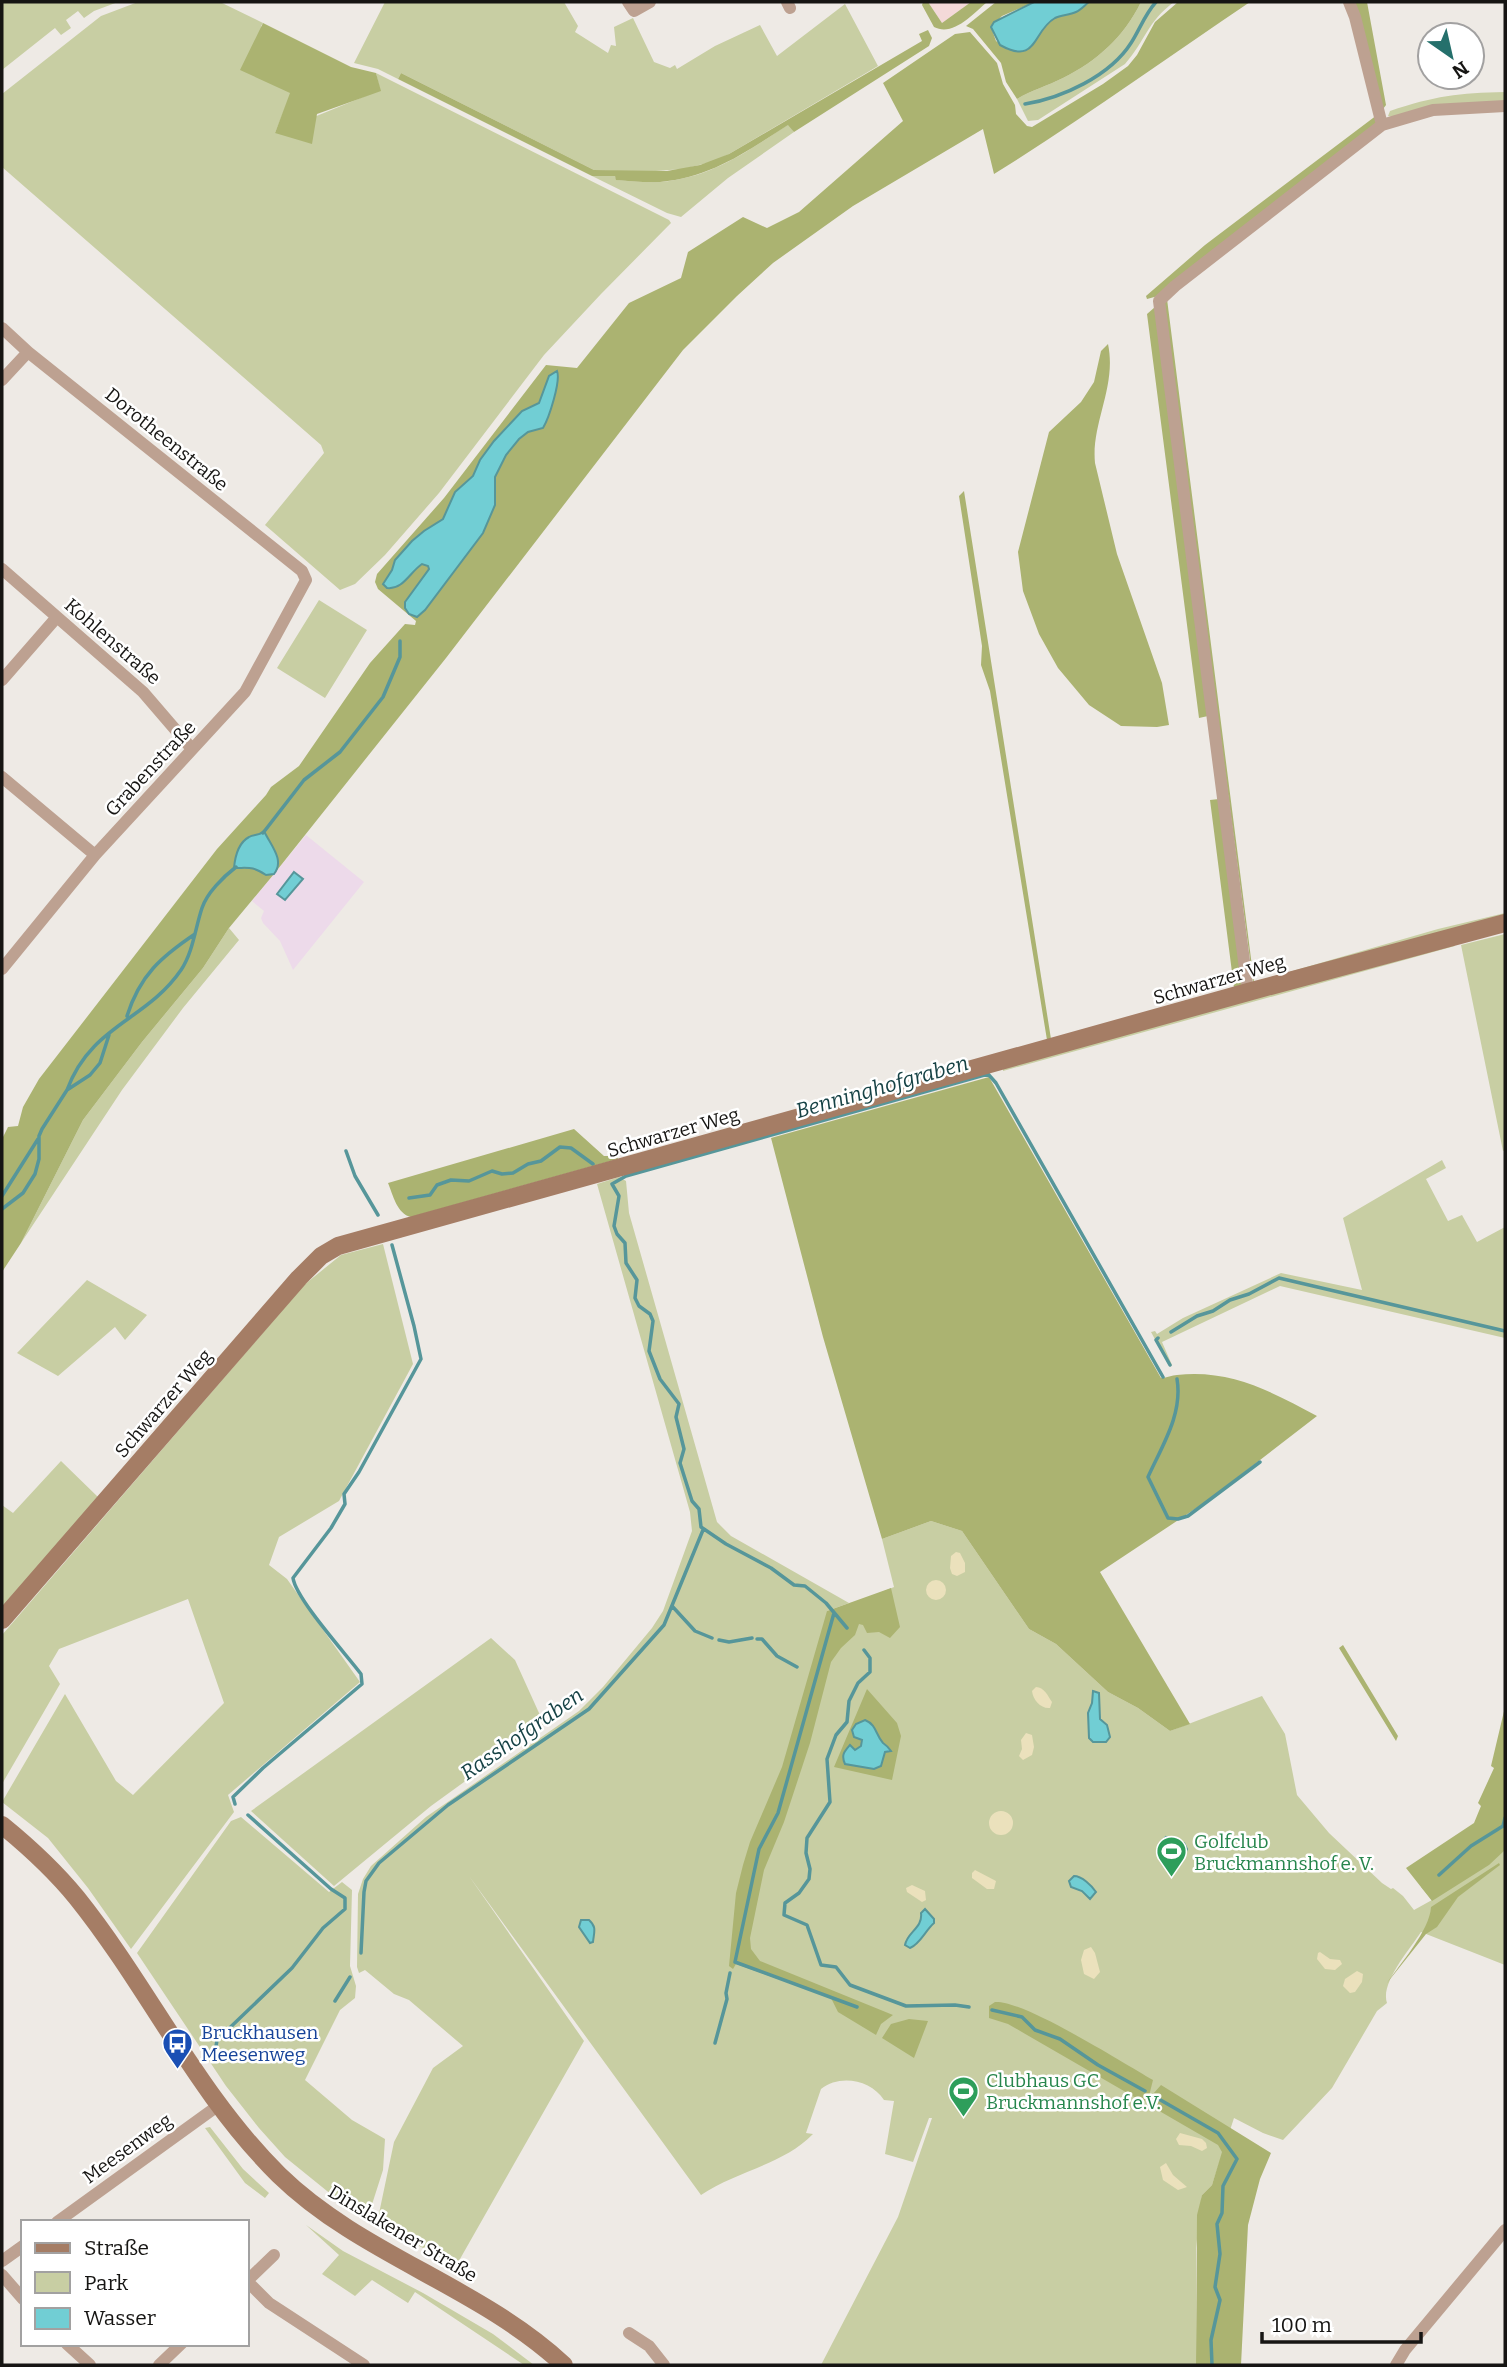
<svg xmlns="http://www.w3.org/2000/svg" width="1507" height="2367" font-family="Bitter,serif">
<style>
.commercial{fill:#eddaea}
.education{fill:#f4d9d9}
.green{fill:#c8cea3}
.forest{fill:#abb371}
.sand{fill:#ebe1bc}
.water{fill:#71ced4;stroke:#56969a;stroke-width:2}
.lines{fill:none;stroke-linecap:round;stroke-linejoin:round}
.stream{stroke:#56969a;stroke-width:3.5}
.street{stroke:#bda191;stroke-width:12}
.secondary{stroke:#a57d65;stroke-width:18}
.labels{text-anchor:middle;stroke-width:5;stroke-linejoin:round;paint-order:stroke}
.street-label{font-size:19px;fill:#161513;stroke:#fff}
.leisure-label{font-size:19px;fill:#27864d;stroke:#fff;text-anchor:start}
.transit-label{font-size:19px;fill:#164399;stroke:#fff;text-anchor:start}
.water-label{font-size:21px;font-style:italic;fill:#164245;stroke:#fff}
</style>
<rect width="100%" height="100%" fill="#eeeae5"/>
<!-- commercial -->
<path class="commercial" d="M306,835L364,882L293,970L280,941L263,923L261,918L264,911L252,901Z"/>
<!-- education -->
<path class="education" d="M928,2H971L942,23Z"/>
<!-- green -->
<path class="green" d="M2,2H118L94,11L84,18L78,11L66,20L71,28L61,35L55,28L2,70Z
M138,2H220L263,23L261,26L291,93L275,133L380,90L376,73L669,220L671,223L601,294L544,355L439,493L385,555L355,584L340,590L265,525L324,453L321,445L2,167V94L101,16Z
M385,2H564L578,26L575,32L608,53L611,45L616,46L614,27L633,18L654,62L670,68L675,65L677,69L715,46L760,25L777,56L845,4L878,66L729,154L715,161L683,169L642,172L594,170L401,73L398,79L378,69L354,63Z
M1141,2H1174C1147,22 1146,40 1125,64L1038,120L1028,121L1017,99C1032,90 1047,86 1063,78C1097,61 1124,37 1141,2Z
M1505,92V102C1482,102 1460,103 1437,107C1421,109 1404,121 1388,116L1390,111C1434,96 1459,93 1505,92Z
M789,124L794,132L728,178L681,217L667,213L592,176H615L617,180C631,181 646,183 660,182C713,177 746,152 789,124Z
M319,600L367,630L325,698L277,668Z
M1505,913V919L1254,982L1438,929Z
M229,928L239,940L183,1008L122,1090L21,1243L83,1120L142,1042L203,968Z
M1505,934V1150L1503,1151L1461,945Z
M1451,942L1455,946L1003,1071V1066Z
M1442,1160L1446,1168L1426,1179L1448,1221L1462,1215L1477,1242L1505,1227V1338L1280,1286L1162,1342L1172,1365L1170,1367L1151,1332L1155,1331L1157,1334L1183,1318L1281,1273L1362,1290L1343,1218Z
M619,1177L626,1181L629,1213L717,1522L731,1536L849,1603L827,1611H835L894,1587L882,1539L931,1521L962,1531L1029,1629L1056,1644L1108,1692L1138,1708L1170,1731L1262,1696L1285,1734L1297,1795L1329,1833L1382,1883L1391,1889L1393,1888L1403,1896L1414,1910L1432,1900L1421,1887L1505,1796V1965L1421,1932C1410,1949 1380,1983 1387,2003L1377,2011L1332,2088L1283,2140L1263,2133L1234,2118L1212,2185L1202,2195L1196,2248V2365H821L898,2217L932,2118H929L913,2162L885,2154L894,2101L884,2100C871,2080 840,2074 821,2089L806,2133L813,2134C783,2165 736,2171 701,2195L469,1876L584,2041L456,2266L377,2223L394,2142L433,2068L463,2046L409,2000L394,1994L365,1970L359,1973L357,1967L358,1894L363,1879L371,1866L426,1817L579,1711L603,1687L652,1628L663,1611L692,1531L690,1512L597,1184Z
M383,1244L413,1364L339,1501L279,1537L269,1565L287,1579L360,1682L228,1795L234,1812L131,1949L88,1888L48,1838L2,1802L65,1694L116,1781L133,1795L224,1703L188,1599L59,1649L49,1666L60,1684L2,1784V1635L304,1285L341,1255Z
M87,1280L147,1315L125,1340L115,1327L58,1376L17,1353Z
M61,1461L99,1498L2,1611V1505L13,1513Z
M491,1638L515,1660L544,1724L431,1806L334,1886L251,1811Z
M241,1817L329,1892L342,1882L352,1890L350,1966L356,1986L355,1998L340,2010L305,2080L352,2120L385,2139L383,2170L367,2220L327,2191L285,2157L259,2128L226,2086L137,1953L231,1821Z
M210,2127L243,2169L269,2193L265,2198L245,2183L205,2128Z
M306,2225L343,2251L423,2293L493,2334L534,2365H524L415,2292L408,2303L372,2280L355,2296L322,2274L339,2255Z"/>
<!-- forest -->
<path class="forest" d="M923,2H928L942,23L971,2H987C973,14 953,37 934,27L922,5Z
M996,2H1034L1002,16L991,27L996,41L1009,50L1056,17L1077,11L1089,2H1141C1124,37 1097,61 1063,78C1047,86 1032,90 1017,99L1006,82L1001,63L973,29L966,26Z
M1178,2H1250C1165,59 1081,120 994,174L983,129L853,206L773,263L737,296L683,350L446,658L274,874L229,928L203,968L142,1042L83,1120L21,1243L2,1272V1139L8,1127L18,1126L23,1107L39,1079L217,849L266,795L271,787L299,766L370,663L405,624L415,625L416,621L378,589L375,582L377,574L444,498L546,365L577,368L629,303L681,278L688,252L743,217L767,228L799,212L903,121L883,83L955,34L970,32L997,63L1003,84L1015,105L1016,114L1027,126L1032,127L1103,84L1128,66L1137,55L1155,22Z
M1352,2H1367L1386,105L1383,109Z
M263,23L351,67L376,73L381,91L317,114L312,144L275,133L290,93L240,70Z
M928,30L932,38L929,46L794,132L788,125C746,152 712,177 660,182C646,183 631,181 616,180L615,176H592L398,79L401,73L594,170L667,171L700,165L729,154L922,41L919,34Z
M1377,115L1379,124L1158,296L1147,299L1146,296L1205,245Z
M1167,299L1254,982H1253L1163,306Z
M1155,307L1208,716L1199,718L1147,314Z
M1108,344C1117,387 1091,423 1095,463L1117,554L1162,683L1169,725L1157,727L1121,726L1089,705L1058,668L1039,634L1023,591L1018,552L1049,432L1081,402L1094,382L1101,351Z
M964,491L1051,1039L1047,1040L990,691L981,665L982,646L959,496Z
M1219,799L1243,985L1234,988L1210,800Z
M989,1077L1161,1378C1167,1378 1172,1375 1177,1375C1231,1369 1272,1392 1317,1416L1207,1501L1100,1572L1190,1724L1170,1731L1138,1708L1108,1692L1056,1644L1029,1629L962,1531L931,1521L882,1539L823,1337L771,1138Z
M574,1129L604,1156H617L618,1159L411,1217C397,1214 393,1195 388,1183Z
M891,1588L900,1627L890,1638L879,1632L867,1633L863,1625L859,1624L855,1635L841,1648L831,1662L810,1743L784,1822L764,1870L750,1938L751,1949L760,1961L893,2015L881,2024L876,2035L838,2012L831,1998L736,1964L733,1969L729,1966L736,1893L743,1865L750,1842L782,1767L827,1611Z
M1343,1645L1398,1736L1396,1741L1339,1648Z
M867,1689L897,1723L901,1736L892,1780L834,1767Z
M1505,1707V1850L1489,1865L1432,1901L1406,1868L1474,1823L1481,1806L1478,1803L1494,1768L1491,1766Z
M1499,1863L1500,1865L1458,1897L1437,1927L1426,1934L1387,1983C1400,1964 1430,1930 1431,1907Z
M995,2002C1024,2000 1123,2063 1153,2080L1149,2096L1143,2102L1008,2024L989,2018V2006Z
M909,2019L928,2021L914,2058L882,2038L891,2024Z
M1161,2085L1271,2153L1260,2179L1248,2225L1241,2365H1196L1197,2215L1202,2195L1212,2185L1222,2152L1218,2145L1149,2105L1153,2094Z"/>
<!-- sand -->
<path class="sand" d="M956,1552L960,1553L965,1563V1572L957,1576L952,1574L950,1568L951,1556Z
M926 1590a10 10 0 1 1 20 0a10 10 0 1 1-20 0Z
M1036,1687C1044,1687 1048,1696 1052,1702L1050,1708C1041,1709 1033,1700 1032,1691Z
M1026,1733L1032,1735L1034,1747L1032,1755L1023,1760L1019,1756L1022,1749L1021,1740Z
M989 1823a12 12 0 1 1 24 0a12 12 0 1 1-24 0Z
M975,1870L996,1881L994,1889H987L972,1878V1873Z
M912,1885L925,1891L926,1900L922,1902L907,1892L906,1888Z
M1091,1947L1095,1953L1100,1972L1094,1979L1084,1974L1081,1960L1084,1950Z
M1320,1952L1330,1959L1340,1960L1342,1964L1335,1970L1325,1969L1317,1959L1318,1953Z
M1357,1971L1363,1974L1362,1982L1355,1992L1350,1993L1343,1986L1345,1979Z
M1180,2133L1202,2139L1206,2143L1207,2148L1202,2151L1191,2146L1179,2145L1176,2139Z
M1166,2163L1173,2175L1187,2187L1178,2190L1163,2180L1160,2167Z"/>
<!-- water -->
<path class="water" d="M1034,2H1089C1085,5 1081,10 1076,12C1069,15 1061,15 1055,18C1032,31 1038,66 1000,45L991,27L994,22Z
M557,371C561,381 549,418 543,428L528,432L519,439L506,455L495,477V505L483,533L425,610L417,617L409,614L405,608V602L429,569L428,566L422,564C410,572 403,590 387,588L383,584L392,570L395,560L412,541L424,531L443,519L455,492L473,476L480,460L494,441L522,411L539,403L549,376Z
M264,831C271,846 285,860 274,874L266,875C252,866 250,868 234,868C235,857 238,843 249,837C254,834 259,836 264,831Z
M294,872L303,879L285,900L277,894Z
M1093,1691L1099,1693L1100,1719L1107,1725L1110,1737L1106,1742H1093L1089,1738L1088,1713L1092,1703Z
M865,1720C877,1725 875,1734 883,1743C886,1745 889,1748 891,1751L885,1752L881,1766L874,1769L845,1764C841,1755 844,1752 850,1745L855,1750L861,1746L862,1740L854,1737L852,1730L856,1724Z
M1166,1837L1184,1843L1187,1849L1185,1854C1177,1855 1165,1849 1162,1841Z
M1074,1876C1082,1876 1092,1886 1096,1892L1090,1899L1082,1891L1071,1887L1069,1881Z
M925,1909L934,1919V1923C925,1931 920,1944 910,1948L905,1945C907,1932 923,1928 921,1913Z
M581,1920H589C597,1927 594,1932 593,1942L590,1943L579,1927Z"/>
<g class="lines">
<!-- stream -->
<path class="stream" d="M1025,104C1062,98 1110,76 1131,43C1140,29 1145,14 1156,2
M263,833L304,780L340,752L383,697L400,657V641
M127,1016C140,975 161,957 195,934
M67,1090C91,1025 146,1021 181,970C193,952 195,929 202,908C207,893 223,877 236,867
M346,1151L355,1176L378,1215
M2,1196L38,1139
M409,1198L430,1195L437,1185L451,1180L469,1181L492,1171L502,1174L513,1173L528,1164L541,1161L560,1147L571,1148L593,1164
M2,1209L23,1193L35,1174L39,1159V1136L42,1129L67,1090L90,1075L100,1063L109,1035
M1171,1332L1197,1316L1213,1311L1230,1300L1249,1294L1279,1278L1505,1331
M1158,1338L1156,1340L1170,1365
M1177,1379C1183,1414 1162,1446 1148,1477L1168,1518L1178,1519L1188,1516L1260,1462
M672,1606L695,1631L712,1638
M834,1613L778,1813L759,1849L735,1962L857,2007
M847,1628L826,1603L805,1586L794,1585L771,1568L726,1544L701,1527L699,1509L692,1501L680,1463L684,1449L676,1417L679,1404L660,1379L649,1351L653,1321L650,1314L639,1306L635,1298L637,1280L626,1263L625,1243L617,1234L614,1226L619,1196L612,1184L626,1176L988,1074L996,1083L1163,1377
M757,1639H762L777,1656L797,1667
M719,1640L729,1642L752,1638
M864,1650L870,1658V1672L858,1683L849,1701L847,1722L836,1735L827,1759L830,1802L807,1838L806,1853L810,1869L809,1879L799,1893L785,1903L784,1915L807,1925L821,1965L836,1967L850,1985L906,2006L955,2005L969,2007
M235,1804L233,1797L263,1768L362,1684L361,1674C346,1654 296,1599 293,1578L331,1528L345,1504L344,1494L359,1472L421,1359L414,1326L392,1245
M1439,1875L1471,1846L1503,1826L1505,1818
M361,1953L364,1892L366,1881L379,1863L448,1805L589,1709L664,1625L703,1530
M335,2001L350,1977
M992,2010L1022,2017L1035,2030L1060,2039L1098,2065L1145,2091
M715,2043L727,1999L726,1993L730,1973
M215,2053L217,2040L292,1968L323,1928L345,1909V1898L331,1889L248,1815
M1157,2098L1218,2133L1237,2159L1223,2186L1222,2213L1217,2224L1220,2254L1215,2287L1220,2300L1211,2340L1212,2365"/>
<!-- street -->
<path class="street" d="M628,2L634,11L650,2
M787,2L790,8
M1349,2L1355,17L1382,125
M2,328L28,352L302,571L306,580L245,692L95,855L2,969
M2,380L28,352
M2,569L143,692L192,749
M2,680L57,617
M2,777L95,855
M1248,992L1159,301L1175,286L1382,125L1433,110L1505,106
M57,2222L219,2105
M2,2261L23,2246
M2,2275L23,2299
M247,2281L269,2303L364,2365
M247,2281L274,2255
M629,2333L649,2346L664,2365
M67,2344L90,2365
M159,2365L181,2344
M1396,2365L1405,2350L1505,2230"/>
<!-- secondary -->
<path class="secondary" d="M2,1620L299,1278L321,1256L338,1246L1248,992L1505,923
M2,1825C29,1847 55,1871 77,1898C149,1988 197,2094 279,2175C361,2255 479,2286 564,2365"/>
</g>
<!-- icons -->
<defs>
<symbol id="stadium-pin" viewBox="-11 -11 22 30"><path d="M0 17L-7.5 6A9.5 9.5 0 1 1 7.5 6Z" fill="#2e9e5b" stroke="#fff"/><path d="M0-5a6.5 5 0 1 0 0 10a6.5 5 0 1 0 0-10ZM-3.5-1.8h7v3.6h-7Z" fill="#fff"/></symbol>
<symbol id="bus-pin" viewBox="-11 -11 22 30"><path d="M0 17L-7.5 6A9.5 9.5 0 1 1 7.5 6Z" fill="#1a4fb4" stroke="#fff"/><path d="M-5-6H5V4H4V6H2V4H-2V6H-4V4H-5ZM-3.5-4V0h7V-4ZM-3.5 1.2v1.5H-2V1.2ZM2 1.2v1.5H3.5V1.2Z" fill="#fff"/></symbol>
</defs>
<g fill-rule="evenodd">
<use href="#stadium-pin" x="1154" y="1834" width="35" height="47"/>
<use href="#bus-pin" x="160" y="2026" width="35" height="47"/>
<use href="#stadium-pin" x="946" y="2074" width="35" height="47"/>
</g>
<g class="labels">
<!-- street labels -->
<g class="street-label">
<text transform="translate(167 439) rotate(39)" y="7">Dorotheenstraße</text>
<text transform="translate(113 641) rotate(41)" y="7">Kohlenstraße</text>
<text transform="translate(150 768) rotate(-47)" y="7">Grabenstraße</text>
<text transform="translate(1219 979) rotate(-16)" y="7">Schwarzer Weg</text>
<text transform="translate(673 1132) rotate(-16)" y="7">Schwarzer Weg</text>
<text transform="translate(163 1403) rotate(-49)" y="7">Schwarzer Weg</text>
<text transform="translate(127 2148) rotate(-36)" y="7">Meesenweg</text>
<text transform="translate(403 2233) rotate(31)" y="7">Dinslakener Straße</text>
</g>
<!-- leisure labels -->
<g class="leisure-label">
<text x="1194" y="1848">Golfclub<tspan x="1194" dy="22">Bruckmannshof e. V.</tspan></text>
<text x="986" y="2087">Clubhaus GC<tspan x="986" dy="22">Bruckmannshof e.V.</tspan></text>
</g>
<!-- transit labels -->
<g class="transit-label">
<text x="201" y="2039">Bruckhausen<tspan x="201" dy="22">Meesenweg</tspan></text>
</g>
<!-- water labels -->
<g class="water-label">
<text transform="translate(882 1087) rotate(-16)" y="7">Benninghofgraben</text>
<text transform="translate(522 1734) rotate(-35)" y="7">Rasshofgraben</text>
</g>
</g>
<!-- border -->
<rect width="1507" height="2367" fill="none" stroke="#161513" stroke-width="7"/>
<!-- legend -->
<rect x="21" y="2220" width="228" height="126" fill="#ffffff" stroke="#a2a1a1" stroke-width="2"/>
<rect x="35" y="2243" width="35" height="10" fill="#a57d65" stroke="#a2a1a1" stroke-width="2"/>
<text x="84" y="2255" font-size="21" fill="#161513">Straße</text>
<rect x="35" y="2272" width="35" height="21" fill="#c8cea3" stroke="#a2a1a1" stroke-width="2"/>
<text x="84" y="2290" font-size="21" fill="#161513">Park</text>
<rect x="35" y="2308" width="35" height="21" fill="#71ced4" stroke="#a2a1a1" stroke-width="2"/>
<text x="84" y="2325" font-size="21" fill="#161513">Wasser</text>
<!-- north arrow -->
<g transform="translate(1451 56) rotate(146)"><circle r="33" fill="#ffffff" stroke="#a2a1a1" stroke-width="2"/>
<path d="M0-5L12 26L0 18L-12 26Z" fill="#25706c"/>
<text y="-10" font-size="19" font-weight="bold" text-anchor="middle" fill="#161513">N</text>
</g>
<!-- scale -->
<path d="M1262 2332v10h159v-10" fill="none" stroke="#161513" stroke-width="3.5"/>
<text x="1272" y="2332" font-size="21" fill="#161513" stroke="#ffffff" stroke-width="5" paint-order="stroke">100 m</text>
</svg>
